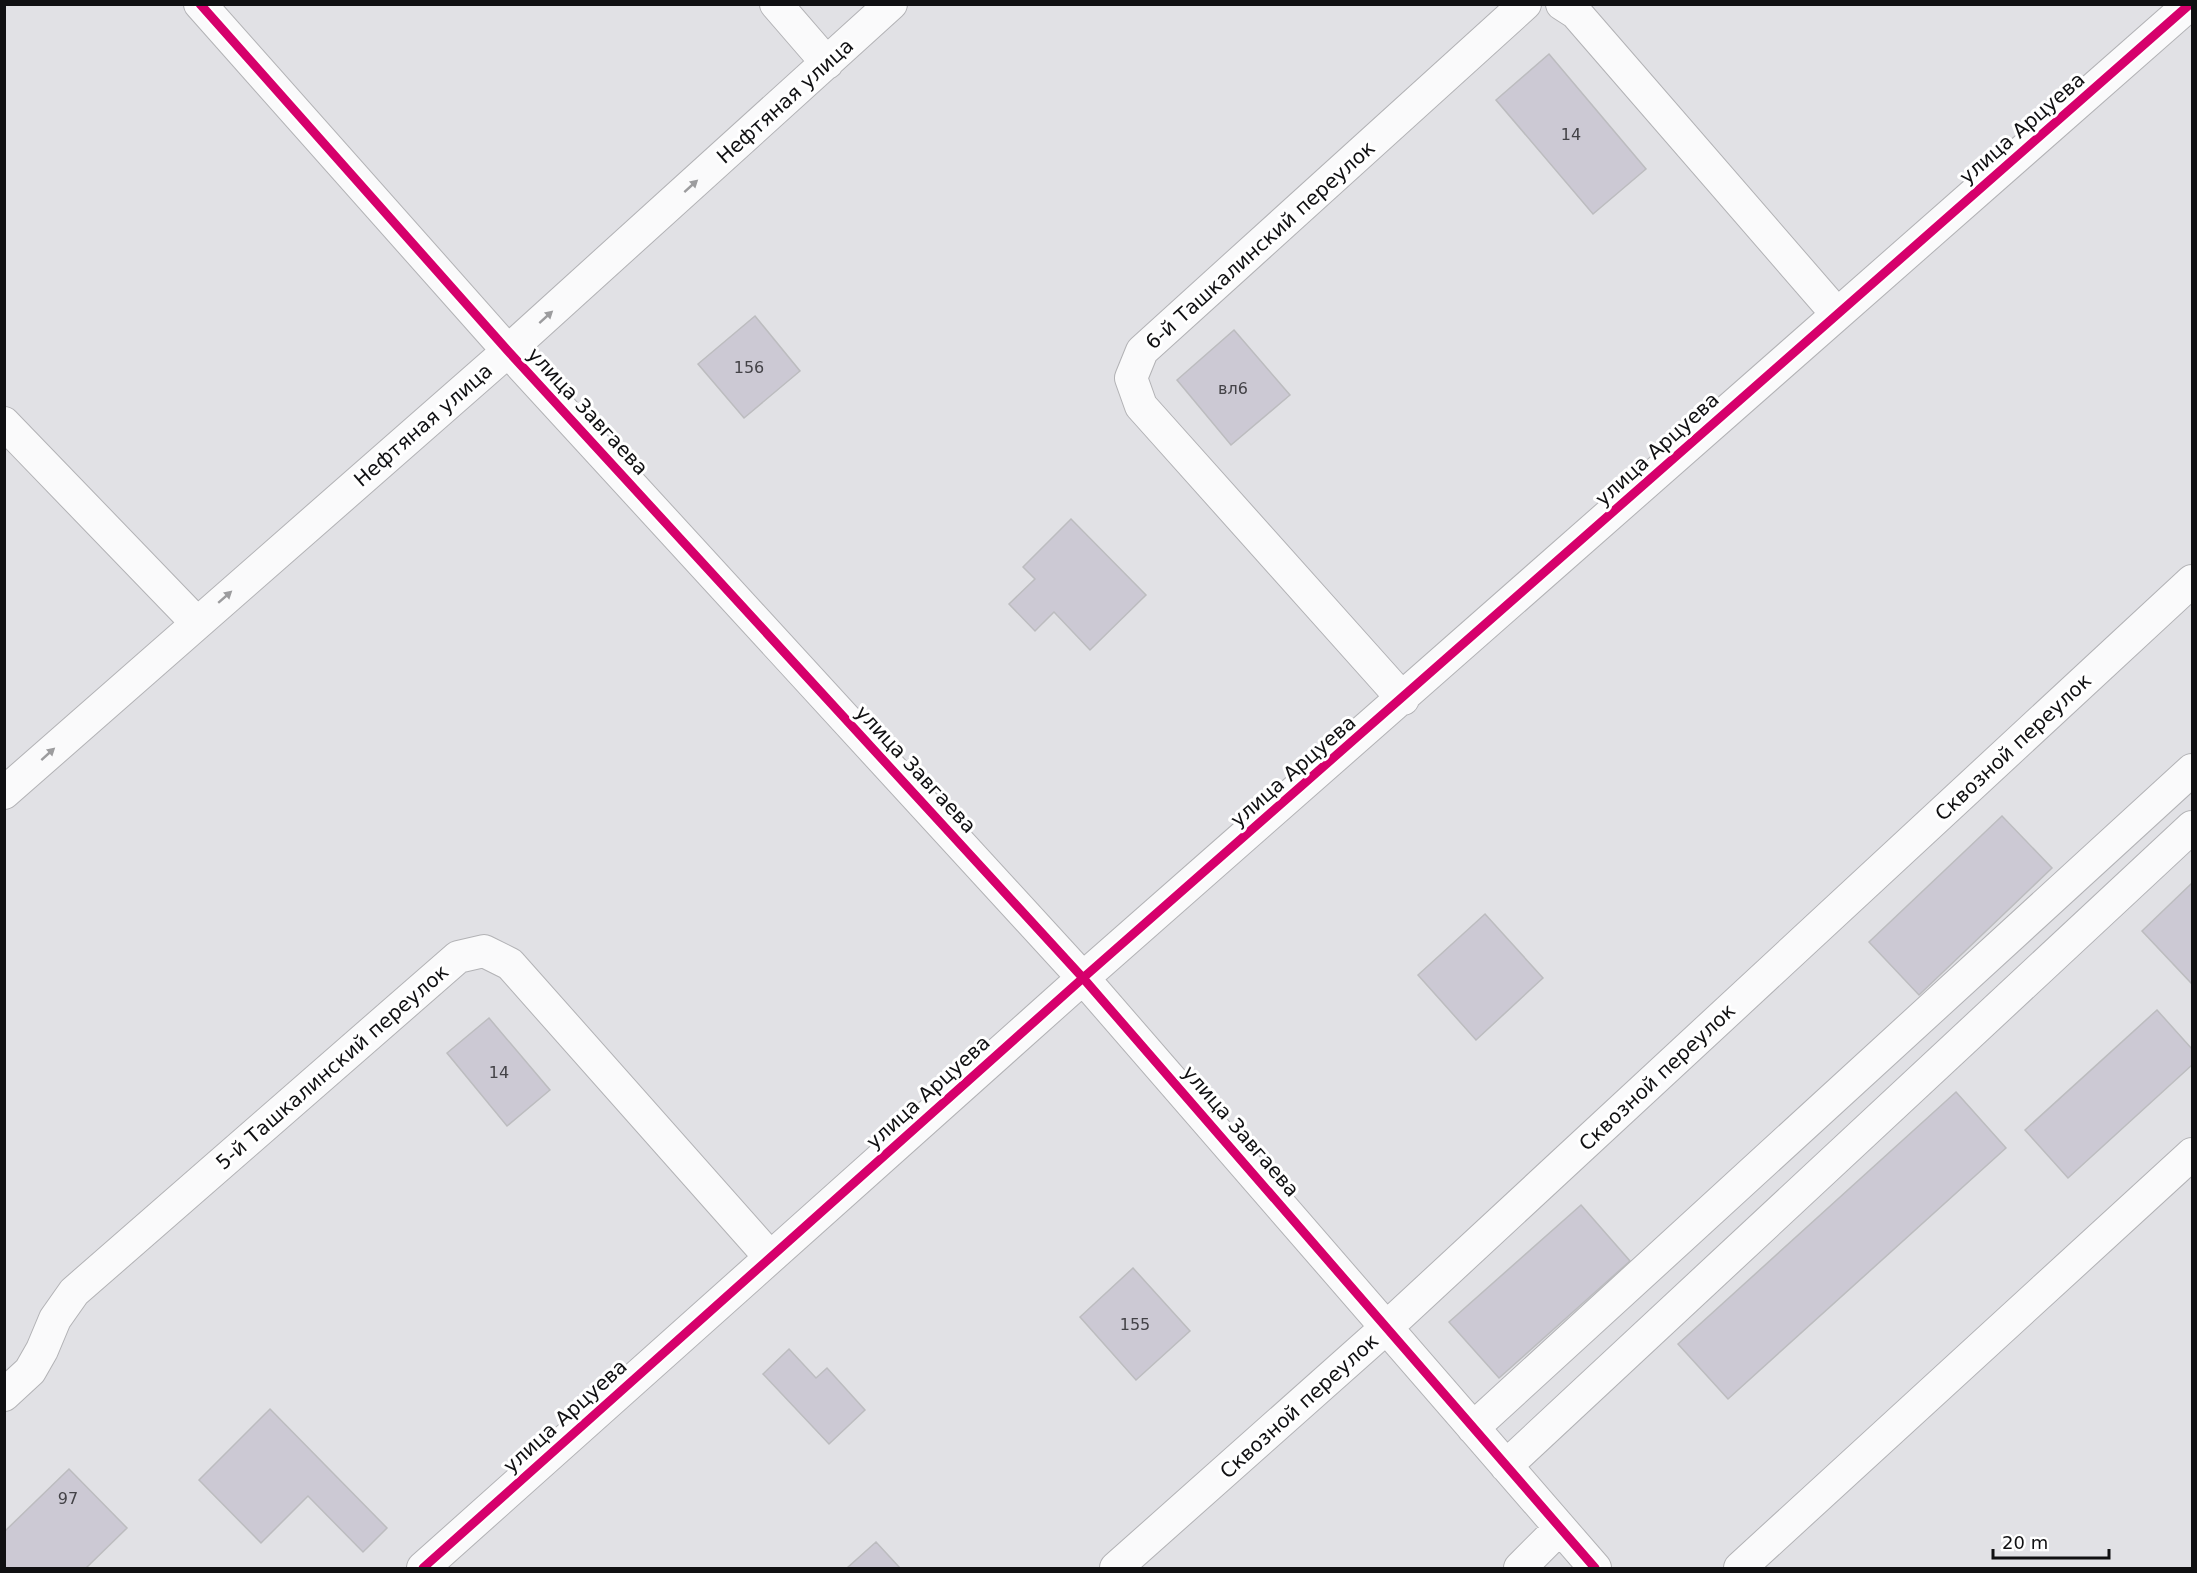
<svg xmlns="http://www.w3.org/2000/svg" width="2197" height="1573" font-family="'DejaVu Sans',sans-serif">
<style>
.building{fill:#ccc9d4;stroke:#bcbcbf;stroke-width:1.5}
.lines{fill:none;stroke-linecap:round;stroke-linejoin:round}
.minor-casing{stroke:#b2b2b5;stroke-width:34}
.minor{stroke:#fafafb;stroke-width:32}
.cycleway-casing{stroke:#fff;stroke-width:13}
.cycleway{stroke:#d6006c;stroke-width:9}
.oneway{fill:#9c9c9e}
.labels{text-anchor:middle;stroke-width:6;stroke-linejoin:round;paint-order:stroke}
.number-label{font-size:16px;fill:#434247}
.street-label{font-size:20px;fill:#101012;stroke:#fff}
</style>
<rect width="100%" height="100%" fill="#e1e1e5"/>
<!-- building -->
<path class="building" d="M1549,54L1646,169L1593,214L1496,100Z
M755,316L800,371L744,418L698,364Z
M1234,330L1290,395L1231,445L1177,380Z
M1071,519L1146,595L1090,650L1054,612L1035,631L1009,604L1035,579L1023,567Z
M2002,816L2052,868L1919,995L1869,942Z
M2192,883V984L2142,931Z
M1485,914L1543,978L1476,1040L1418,975Z
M2157,1010L2192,1049V1065L2068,1178L2025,1130Z
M489,1018L550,1090L507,1126L447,1053Z
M1956,1092L2006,1148L1728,1399L1678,1344Z
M1581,1205L1630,1261L1499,1378L1449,1322Z
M1133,1268L1190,1331L1136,1380L1080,1317Z
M789,1349L816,1378L827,1368L865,1410L829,1444L763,1374Z
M270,1409L387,1528L363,1552L308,1496L261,1543L199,1480Z
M69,1469L127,1528L86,1568H4V1532Z
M876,1542L900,1568H847Z"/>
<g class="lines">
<defs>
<path id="minor" d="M200,4L508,351L1083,978L1595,1568
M776,4L827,63
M1562,4L1576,13L1837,314
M4,423L196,622
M1403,699L1141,406L1131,378L1142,351L1525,4
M4,793L508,351L891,4
M4,1395L30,1371L42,1350L55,1319L74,1292L458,957L484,951L510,964L769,1256
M1473,1428L2192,770
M1506,1466L2192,827
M423,1568L1083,978L2190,4
M1116,1568L1387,1327L2192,581
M1520,1568L1560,1528
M1740,1568L2192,1154"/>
</defs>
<!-- minor casing -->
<use href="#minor" class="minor-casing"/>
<!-- minor -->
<use href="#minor" class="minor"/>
<defs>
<path id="cycleway" d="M200,4L508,351L1083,978L1595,1568
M423,1568L1083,978L2190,4"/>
</defs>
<!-- cycleway casing -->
<use href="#cycleway" class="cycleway-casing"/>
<!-- cycleway -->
<use href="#cycleway" class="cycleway"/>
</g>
<!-- one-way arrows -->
<defs><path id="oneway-solid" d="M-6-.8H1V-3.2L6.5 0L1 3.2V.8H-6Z" transform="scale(1.5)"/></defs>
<g class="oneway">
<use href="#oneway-solid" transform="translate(691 186) rotate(-42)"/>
<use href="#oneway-solid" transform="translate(546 317) rotate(-42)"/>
<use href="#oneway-solid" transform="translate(225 597) rotate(-41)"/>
<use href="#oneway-solid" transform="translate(48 754) rotate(-42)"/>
</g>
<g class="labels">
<!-- number labels -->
<g class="number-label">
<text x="1571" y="140">14</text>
<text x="749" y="373">156</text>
<text x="1233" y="394">вл6</text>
<text x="499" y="1078">14</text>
<text x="1135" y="1330">155</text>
<text x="68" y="1504">97</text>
</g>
<!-- street labels -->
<g class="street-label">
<text transform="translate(785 101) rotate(-42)" y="7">Нефтяная улица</text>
<text transform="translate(2022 128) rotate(-41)" y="7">улица Арцуева</text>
<text transform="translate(1260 245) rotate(-42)" y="7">6-й Ташкалинский переулок</text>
<text transform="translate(588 411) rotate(47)" y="7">улица Завгаева</text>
<text transform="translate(423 425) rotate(-41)" y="7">Нефтяная улица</text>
<text transform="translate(1657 449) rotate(-42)" y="7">улица Арцуева</text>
<text transform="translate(2013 747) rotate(-43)" y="7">Сквозной переулок</text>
<text transform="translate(916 769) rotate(47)" y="7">улица Завгаева</text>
<text transform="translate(1293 771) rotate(-41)" y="7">улица Арцуева</text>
<text transform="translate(332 1067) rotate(-41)" y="7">5-й Ташкалинский переулок</text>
<text transform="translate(1657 1077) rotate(-43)" y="7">Сквозной переулок</text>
<text transform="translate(928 1092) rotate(-42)" y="7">улица Арцуева</text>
<text transform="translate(1241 1131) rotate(49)" y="7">улица Завгаева</text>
<text transform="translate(1299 1406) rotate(-42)" y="7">Сквозной переулок</text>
<text transform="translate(565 1416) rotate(-42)" y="7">улица Арцуева</text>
</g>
</g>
<!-- border -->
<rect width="2197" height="1573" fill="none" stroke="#101012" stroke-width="12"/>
<!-- scale -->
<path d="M1993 1549v9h116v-9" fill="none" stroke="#101012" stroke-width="3"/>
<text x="2002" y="1549" font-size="18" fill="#101012" stroke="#ffffff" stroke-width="4.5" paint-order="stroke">20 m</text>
</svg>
